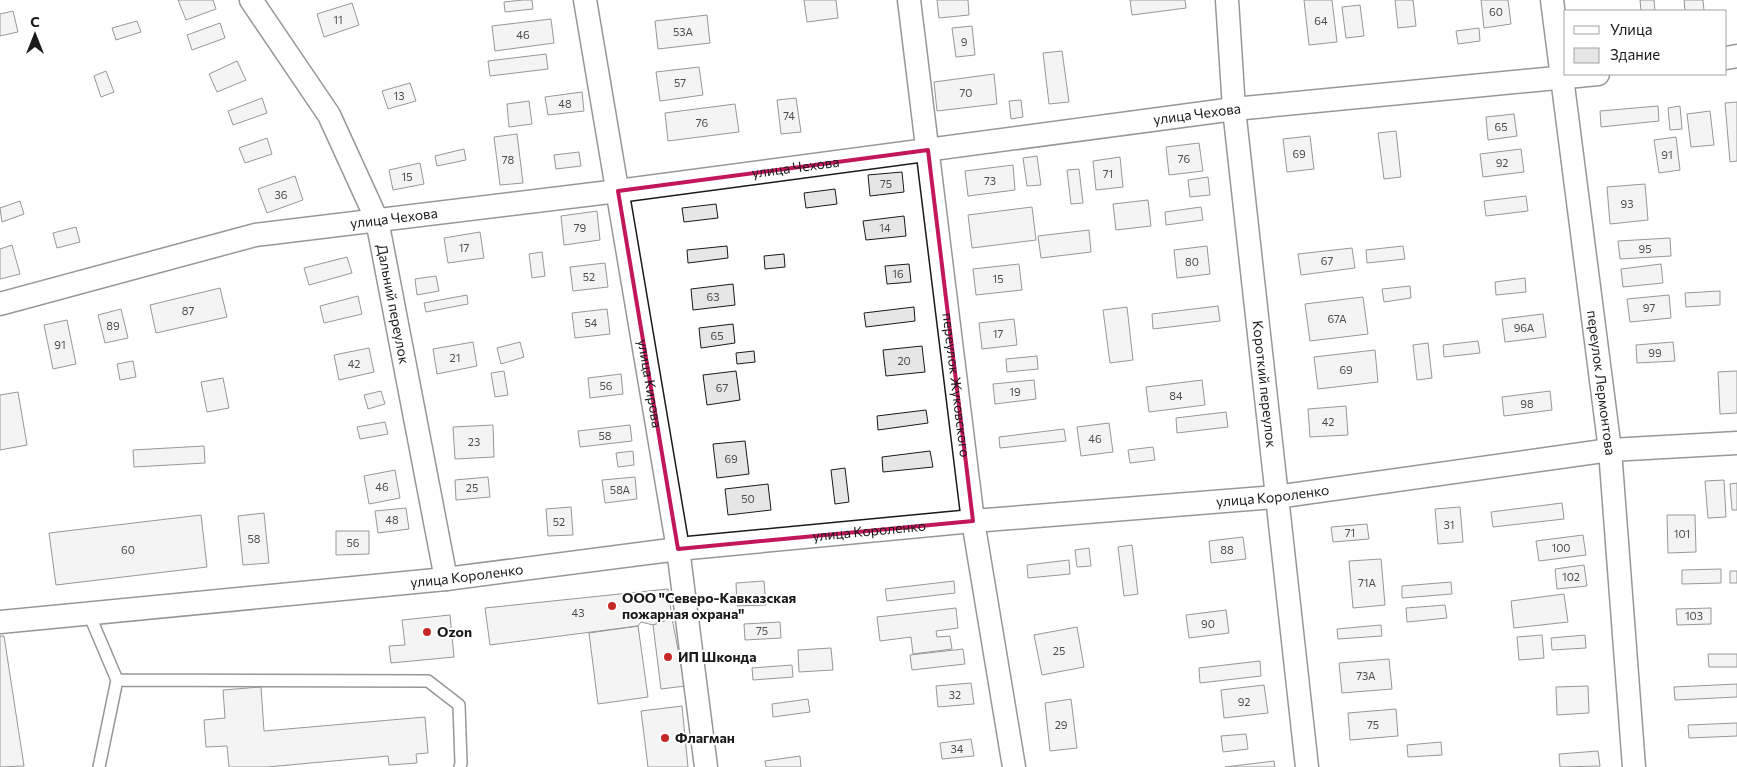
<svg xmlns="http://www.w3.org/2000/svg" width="1737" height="767" font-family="Commissioner,sans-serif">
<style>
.building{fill:#e6e6e6;stroke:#1a1a1a}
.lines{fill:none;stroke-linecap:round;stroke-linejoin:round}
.lane-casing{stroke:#1a1a1a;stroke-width:14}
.street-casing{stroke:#1a1a1a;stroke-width:25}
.lane{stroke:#fff;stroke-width:11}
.street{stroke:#fff;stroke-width:22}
.marked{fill:none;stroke:#c2185b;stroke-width:4;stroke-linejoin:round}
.poi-dot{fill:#c62828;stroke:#fff;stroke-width:2}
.labels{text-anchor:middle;stroke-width:4;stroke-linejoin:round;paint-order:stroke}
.number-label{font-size:11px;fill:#4d4d4d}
.street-label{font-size:14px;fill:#1a1a1a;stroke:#fff}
.poi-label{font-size:14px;font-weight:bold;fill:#1a1a1a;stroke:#fff;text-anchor:start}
</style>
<rect width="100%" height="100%" fill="#fff"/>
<!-- building -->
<path class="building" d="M178,0H213L216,9L186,20Z
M523,0H532L533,9L505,12L504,2Z
M804,0H836L838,18L807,22Z
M937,0H968L969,15L939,18Z
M1130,0H1185L1186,8L1132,15Z
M1304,0H1332L1337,42L1309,45Z
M1395,0H1413L1416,26L1398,28Z
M1481,0H1508L1511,24L1484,28Z
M1640,0H1654L1655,11H1641Z
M1684,0H1703L1704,11H1685Z
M352,3L359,25L324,37L317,14Z
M1360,5L1364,36L1346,38L1342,7Z
M13,11L18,32L0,36V14Z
M707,15L710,43L658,49L655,21Z
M551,19L554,43L495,51L492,26Z
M137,21L141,32L116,40L112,28Z
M220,23L225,38L192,50L187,35Z
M972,26L975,55L956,57L952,28Z
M1479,28L1480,41L1458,44L1456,31Z
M1062,51L1069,102L1049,104L1043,53Z
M546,54L548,69L490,76L488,61Z
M237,61L246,80L217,92L209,74Z
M699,67L703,95L660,101L656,72Z
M106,71L114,92L101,97L94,76Z
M994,74L997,104L937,111L934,82Z
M410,83L416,101L388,109L382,91Z
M582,92L584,111L548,115L545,97Z
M262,98L267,113L233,125L228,111Z
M796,98L801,132L781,134L777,100Z
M1021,100L1023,117L1011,119L1009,101Z
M529,101L532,124L509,127L507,104Z
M1737,102V161L1730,162L1725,103Z
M735,104L739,132L668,141L665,113Z
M1658,106L1659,121L1601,127L1600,111Z
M1680,106L1682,129L1670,130L1668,108Z
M1710,111L1714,145L1691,147L1687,114Z
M1514,114L1517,136L1488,140L1486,117Z
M1396,131L1401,177L1384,179L1378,133Z
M517,134L523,183L500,185L494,137Z
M1310,136L1314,169L1287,172L1283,139Z
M1676,137L1680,170L1659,173L1654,140Z
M267,138L272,154L245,163L239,148Z
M1199,143L1203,171L1169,175L1166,147Z
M464,149L466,160L437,166L435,156Z
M1521,149L1524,172L1483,177L1480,154Z
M579,152L581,166L556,169L554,155Z
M1037,156L1041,185L1027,186L1023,158Z
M1120,157L1123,187L1096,190L1093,161Z
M420,163L424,184L393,190L389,170Z
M1013,165L1015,190L968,196L965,171Z
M1079,169L1083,203L1071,204L1067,170Z
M902,172L904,192L870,196L868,175Z
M295,176L303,200L267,213L258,189Z
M1208,177L1210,195L1190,197L1188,180Z
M1645,184L1648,220L1610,224L1607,187Z
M835,189L837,204L806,208L804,193Z
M1526,196L1528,211L1486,216L1484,201Z
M1148,200L1151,226L1116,230L1113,204Z
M20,201L24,214L2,222L0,208Z
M716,204L718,218L684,222L682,208Z
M1032,207L1036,240L972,248L968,215Z
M1201,207L1203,220L1166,225L1165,212Z
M597,211L600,240L564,245L561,216Z
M904,216L906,236L866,240L863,221Z
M76,227L80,242L57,248L53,233Z
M1089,230L1091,252L1041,258L1038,236Z
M480,232L484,258L448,263L444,238Z
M1670,238L1671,256L1620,259L1618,241Z
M12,245L20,274L0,279V249Z
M727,246L728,258L688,263L687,250Z
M1207,246L1210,274L1177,278L1174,250Z
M1403,246L1405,259L1367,263L1366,250Z
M1352,248L1355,268L1301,275L1298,254Z
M542,252L545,276L532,278L529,254Z
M784,254L785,267L765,269L764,256Z
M347,257L352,273L309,285L304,268Z
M605,263L608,287L573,291L570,267Z
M909,264L911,282L887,284L885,266Z
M1019,264L1022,290L976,295L973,269Z
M1661,264L1663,283L1623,287L1621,269Z
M436,276L439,291L417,295L415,279Z
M1525,278L1526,292L1496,295L1495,282Z
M733,284L735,305L693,310L691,289Z
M1410,286L1411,298L1384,302L1382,289Z
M220,288L227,317L156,333L150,305Z
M1720,291V305L1686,307L1685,293Z
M467,295L468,304L426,312L424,303Z
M1669,295L1671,318L1630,322L1627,299Z
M358,296L362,314L324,323L320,306Z
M1363,297L1368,334L1310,341L1305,304Z
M1218,306L1220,321L1153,329L1152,314Z
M914,307L915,321L866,327L864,313Z
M1127,307L1133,360L1110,363L1103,310Z
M121,309L128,338L105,343L98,315Z
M607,309L610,334L575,338L572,313Z
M1543,314L1546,337L1505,342L1502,319Z
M1014,319L1017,345L982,349L979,323Z
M67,320L76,364L53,369L44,325Z
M733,324L735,343L701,348L699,328Z
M1478,341L1480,353L1444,357L1443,345Z
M473,342L477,366L437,374L433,349Z
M520,342L524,357L501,364L497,348Z
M1673,342L1675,361L1637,363L1636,345Z
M1428,343L1432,378L1417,380L1413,345Z
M922,346L925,372L886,376L883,350Z
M369,348L374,372L339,380L334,355Z
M1375,350L1378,382L1318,389L1314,357Z
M754,351L755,362L737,364L736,353Z
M1037,356L1038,369L1007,372L1006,359Z
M133,361L136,377L120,380L117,364Z
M504,371L508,395L495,397L491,373Z
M736,371L740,400L707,405L703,375Z
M1737,371V413L1720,414L1718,372Z
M621,374L623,394L590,398L588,378Z
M223,378L229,408L207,412L201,382Z
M1034,380L1036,399L995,404L993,384Z
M1202,380L1205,405L1149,412L1146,387Z
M381,391L385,404L368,409L364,395Z
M1550,391L1552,410L1504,416L1502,397Z
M18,392L27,445L0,450V395Z
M1346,406L1348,435L1310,437L1308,409Z
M926,410L928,423L878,430L877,416Z
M1226,412L1228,427L1177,433L1176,418Z
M385,422L388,434L360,439L357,427Z
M1109,423L1113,452L1081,456L1077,427Z
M493,425L494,457L455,459L453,427Z
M630,425L632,441L580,447L578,431Z
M1064,429L1066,441L1000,448L999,437Z
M745,441L749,474L717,478L713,444Z
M204,446L205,463L134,467L133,450Z
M1153,447L1155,460L1130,463L1128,450Z
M633,451L634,465L618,467L616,453Z
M930,451L933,467L883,472L882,457Z
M845,468L849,502L835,504L831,470Z
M395,470L400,498L369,504L364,476Z
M488,477L490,497L456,500L455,480Z
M635,477L637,499L605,503L602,480Z
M1724,480L1726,517L1708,518L1705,481Z
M1737,483V510H1732L1730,484Z
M768,484L771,510L728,515L725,489Z
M1562,503L1564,519L1493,527L1491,512Z
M571,507L573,535L548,536L546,509Z
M1460,507L1463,542L1438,544L1435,509Z
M406,508L409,529L378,533L375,511Z
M264,513L269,563L243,565L238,516Z
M201,515L207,567L56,585L49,533Z
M1667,515H1695L1696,552L1668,553Z
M1367,524L1369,539L1333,542L1331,527Z
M336,531H369V554L336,555Z
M1583,535L1586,555L1539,561L1536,541Z
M1243,537L1246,559L1211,563L1209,541Z
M1132,545L1138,594L1124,596L1118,547Z
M1089,548L1091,566L1077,567L1075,550Z
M1381,559L1385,605L1353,608L1349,561Z
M1069,560L1070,574L1028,578L1027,565Z
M1584,565L1587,586L1557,589L1555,569Z
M1721,569V583L1682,584V570Z
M1730,571H1737V583H1730Z
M764,581L766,605L737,606L736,583Z
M954,581L955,593L887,601L885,589Z
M1451,582L1452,594L1402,598V586Z
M668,589L672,618L653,625L641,622L638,626L490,645L485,608Z
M1564,594L1568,622L1514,628L1511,601Z
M1445,605L1447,618L1407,622L1406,608Z
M956,608L958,628L936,631L937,637L950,636L952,649L913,654L911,637L880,641L877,617Z
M1711,608V624L1677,625L1676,609Z
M1226,610L1229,633L1189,638L1186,615Z
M450,615L454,657L391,663L389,646L405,645L402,620Z
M672,618L685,686L661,689L653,625Z
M780,622L781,638L745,640L744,624Z
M1381,625L1382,636L1338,639L1337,629Z
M638,626L648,697L598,704L589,633Z
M1077,627L1084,667L1042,675L1034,635Z
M1542,635L1544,658L1519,660L1517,637Z
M1585,635L1586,648L1552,650L1551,638Z
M0,636H4L24,766L0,767Z
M831,648L833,670L799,672L798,650Z
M963,649L965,664L912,670L910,655Z
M1708,654H1737V667H1709Z
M1389,659L1392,689L1342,693L1339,663Z
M1260,661L1261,676L1200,683L1199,668Z
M792,665L793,677L753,680L752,668Z
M971,683L974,704L938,707L936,686Z
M1737,684V697L1675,700L1674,687Z
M1264,685L1268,713L1224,718L1221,690Z
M1588,686L1589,713L1557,715L1556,687Z
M261,687L264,731L425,717L428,753L416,754L417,763L389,765L388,756L267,767H229L227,746L206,747L204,720L225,718L223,690Z
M808,699L810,712L773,717L772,704Z
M1071,699L1077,748L1050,751L1045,703Z
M682,706L688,767H648L641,711Z
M1396,709L1398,736L1350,740L1348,713Z
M1737,723V736L1689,738L1688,725Z
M1246,734L1248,749L1223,752L1221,736Z
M971,739L974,756L942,759L940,743Z
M1441,742L1442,755L1408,757L1407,745Z
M1598,751L1600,766L1560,767L1559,754Z
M800,756L801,767H766L765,761Z
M1274,761L1275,767H1225Z"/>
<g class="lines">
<defs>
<path id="lane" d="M89,614L117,680L428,681L459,705L461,763L460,767
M99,767L117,680"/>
<g id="street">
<path id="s1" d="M251,0L329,115L377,220L446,579"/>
<path id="s2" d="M585,0L678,549L706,767"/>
<path id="s3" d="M909,0L973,521L1014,767"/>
<path id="s4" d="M1227,0L1234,109L1307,767"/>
<path id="s5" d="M1552,0L1610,450L1634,767"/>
<path d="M1726,58L1737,56"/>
<path id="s6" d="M0,304L255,235L618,191L1234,109L1598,74"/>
<path id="s7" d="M0,622L446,579L678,549L973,521L1276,497L1610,450L1737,443"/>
</g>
</defs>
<!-- lane casing -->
<use href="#lane" class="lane-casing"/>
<!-- street casing -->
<use href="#street" class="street-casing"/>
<!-- lane -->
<use href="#lane" class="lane"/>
<!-- street -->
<use href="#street" class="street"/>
</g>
<!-- marked area -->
<path d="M0 0H1737V767H0ZM928,150L973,521L678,549L618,191Z" fill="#fff" fill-opacity=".55" fill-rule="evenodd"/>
<path class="marked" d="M928,150L973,521L678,549L618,191Z"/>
<!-- markers -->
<g class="poi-dot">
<circle cx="612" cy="606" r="5"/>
<circle cx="427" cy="632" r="5"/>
<circle cx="668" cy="657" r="5"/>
<circle cx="665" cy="738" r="5"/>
</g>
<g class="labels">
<!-- number labels -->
<g class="number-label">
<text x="1496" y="16">60</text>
<text x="338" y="24">11</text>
<text x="1321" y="25">64</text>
<text x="683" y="36">53А</text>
<text x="523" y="39">46</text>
<text x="964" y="46">9</text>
<text x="680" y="87">57</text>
<text x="966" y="97">70</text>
<text x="399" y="100">13</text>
<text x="565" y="108">48</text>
<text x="789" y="120">74</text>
<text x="702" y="127">76</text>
<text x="1501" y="131">65</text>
<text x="1299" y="158">69</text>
<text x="1667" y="159">91</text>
<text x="1184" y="163">76</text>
<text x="508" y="164">78</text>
<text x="1502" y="167">92</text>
<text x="1108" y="178">71</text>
<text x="407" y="181">15</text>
<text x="990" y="185">73</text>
<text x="886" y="188">75</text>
<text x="281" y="199">36</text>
<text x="1627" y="208">93</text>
<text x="580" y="232">79</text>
<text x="885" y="232">14</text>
<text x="464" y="252">17</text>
<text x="1645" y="253">95</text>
<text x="1327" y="265">67</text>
<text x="1192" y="266">80</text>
<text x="898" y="278">16</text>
<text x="589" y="281">52</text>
<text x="998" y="283">15</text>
<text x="713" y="301">63</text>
<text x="1649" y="312">97</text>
<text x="188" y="315">87</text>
<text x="1337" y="323">67А</text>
<text x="591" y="327">54</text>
<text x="113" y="330">89</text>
<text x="1524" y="332">96А</text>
<text x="998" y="338">17</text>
<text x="717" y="340">65</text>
<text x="60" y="349">91</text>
<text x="1655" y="357">99</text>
<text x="455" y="362">21</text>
<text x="904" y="365">20</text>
<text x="354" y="368">42</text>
<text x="1346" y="374">69</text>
<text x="606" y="390">56</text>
<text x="722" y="392">67</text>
<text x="1015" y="396">19</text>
<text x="1176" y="400">84</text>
<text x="1527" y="408">98</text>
<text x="1328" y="426">42</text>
<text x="605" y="440">58</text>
<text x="1095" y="443">46</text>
<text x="474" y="446">23</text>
<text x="731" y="463">69</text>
<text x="382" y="491">46</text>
<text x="472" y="492">25</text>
<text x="620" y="494">58А</text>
<text x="748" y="503">50</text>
<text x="392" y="524">48</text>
<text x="559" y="526">52</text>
<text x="1449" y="529">31</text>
<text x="1350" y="537">71</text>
<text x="1682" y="538">101</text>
<text x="254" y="543">58</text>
<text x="353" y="547">56</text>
<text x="1561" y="552">100</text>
<text x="128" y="554">60</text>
<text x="1227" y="554">88</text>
<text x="1571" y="581">102</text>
<text x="1367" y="587">71А</text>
<text x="578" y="617">43</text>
<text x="1694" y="620">103</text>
<text x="1208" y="628">90</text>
<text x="762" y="635">75</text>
<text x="1059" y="655">25</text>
<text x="1366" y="680">73А</text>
<text x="955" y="699">32</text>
<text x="1244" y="706">92</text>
<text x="1061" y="729">29</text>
<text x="1373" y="729">75</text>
<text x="957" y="753">34</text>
</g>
<!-- street labels -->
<g class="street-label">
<text dy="5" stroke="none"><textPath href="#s6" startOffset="1214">улица Чехова</textPath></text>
<text dy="5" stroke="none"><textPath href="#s6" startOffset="809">улица Чехова</textPath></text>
<text dy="5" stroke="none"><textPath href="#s6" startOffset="404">улица Чехова</textPath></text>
<text dy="5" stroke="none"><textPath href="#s1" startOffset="340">Дальний переулок</textPath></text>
<text dy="5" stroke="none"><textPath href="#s2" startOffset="389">улица Кирова</textPath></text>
<text dy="5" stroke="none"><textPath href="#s5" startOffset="386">переулок Лермонтова</textPath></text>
<text dy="5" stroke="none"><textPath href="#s3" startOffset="388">переулок Жуковского</textPath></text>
<text dy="5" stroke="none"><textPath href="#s4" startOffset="386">Короткий переулок</textPath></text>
<text dy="5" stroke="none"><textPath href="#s7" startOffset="1279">улица Короленко</textPath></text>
<text dy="5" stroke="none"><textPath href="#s7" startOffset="874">улица Короленко</textPath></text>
<text dy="5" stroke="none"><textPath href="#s7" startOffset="469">улица Короленко</textPath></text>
</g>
<!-- poi labels -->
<g class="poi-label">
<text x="622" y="603">ООО "Северо-Кавказская<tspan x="622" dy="16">пожарная охрана"</tspan></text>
<text x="437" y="637">Ozon</text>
<text x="678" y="662">ИП Шконда</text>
<text x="675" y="743">Флагман</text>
</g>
</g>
<!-- legend -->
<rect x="1564" y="10" width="162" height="65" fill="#ffffff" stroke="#a3a3a3"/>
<rect x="1574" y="26" width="25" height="8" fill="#ffffff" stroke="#a3a3a3"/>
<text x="1610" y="35" font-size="15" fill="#1a1a1a">Улица</text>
<rect x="1574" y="48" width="25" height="15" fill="#e6e6e6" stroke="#a3a3a3"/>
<text x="1610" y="60" font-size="15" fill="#1a1a1a">Здание</text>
<!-- north arrow -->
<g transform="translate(35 35)" stroke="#ffffff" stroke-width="4" paint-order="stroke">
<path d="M0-4L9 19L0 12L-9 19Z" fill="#1a1a1a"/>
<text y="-8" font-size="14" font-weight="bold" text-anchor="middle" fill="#1a1a1a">С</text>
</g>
</svg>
